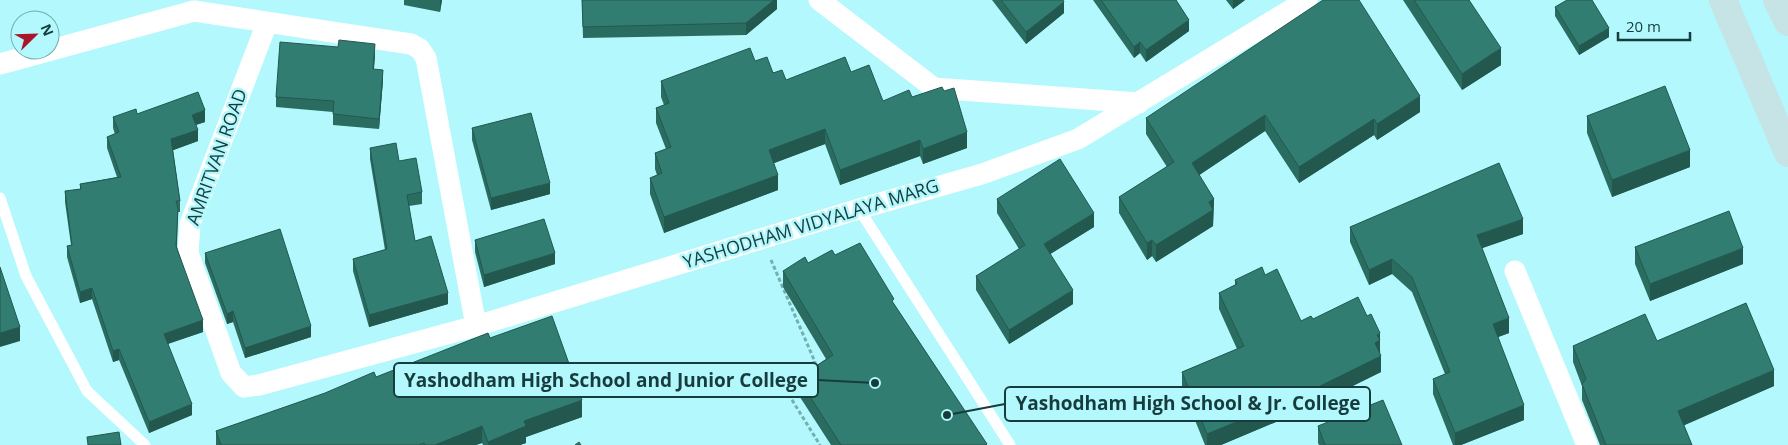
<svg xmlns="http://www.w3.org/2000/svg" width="1788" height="445" font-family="'Open Sans',sans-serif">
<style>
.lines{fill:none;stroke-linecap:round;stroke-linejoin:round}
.path{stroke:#75afb2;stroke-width:3;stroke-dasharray:4 2.5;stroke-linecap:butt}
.lane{stroke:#fff;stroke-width:11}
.street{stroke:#fff;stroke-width:21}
.secondary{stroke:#c6e3e6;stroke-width:28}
.wall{fill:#2b6c61}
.shaded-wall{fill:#23584f}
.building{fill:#327d71;stroke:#23584f}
.labels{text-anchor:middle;stroke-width:5;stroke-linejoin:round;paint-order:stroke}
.street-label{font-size:18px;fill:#163c3e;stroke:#b2f8fc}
.leader{fill:none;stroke:#163c3e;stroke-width:2}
.callout-dot{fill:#163c3e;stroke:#b2f8fc;stroke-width:2}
.callout{fill:#b2f8fc;stroke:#163c3e;stroke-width:2}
.callout-label{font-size:19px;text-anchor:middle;font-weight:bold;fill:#163c3e}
</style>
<rect width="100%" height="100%" fill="#b2f8fc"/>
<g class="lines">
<!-- path -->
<path class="path" d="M771,260L815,362L779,379L820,445"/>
<!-- lane -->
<path class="lane" d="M0,198L26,276L87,391L145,445
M859,209L1010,445"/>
<!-- street -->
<path class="street" d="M819,0L934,88L1139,103
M267,23L190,224L188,253L231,373L244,387L259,385L476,326L859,209L982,174L1078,139L1307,0
M0,64L194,11L411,44L420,49L426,58L476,326
M1515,271L1587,445"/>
<!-- secondary -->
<path class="secondary" d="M1723,0L1788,153
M1777,0L1788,22"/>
</g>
<!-- wall -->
<path class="wall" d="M404,0H442L440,12L404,5Z
M582,0H777V9L746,35L583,38Z
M992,0H1063L1064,13L1026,44Z
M1093,0H1176L1189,31L1146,62L1140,53L1134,58Z
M1226,0H1245L1233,9Z
M1403,0H1469L1501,65L1462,90Z
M1555,7L1609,37L1579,55L1555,16Z
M375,54L374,69L383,80L379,129L333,125V112L276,107V97Z
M755,61L786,80L851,72L883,101L912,97L967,148L923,164L920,156L840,185L825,144L774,163L778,190L664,233L650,194V178L657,175L655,169V153L666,149L656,123V108L664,105L661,97V81Z
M1420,112L1377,140L1374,135L1299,183L1265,131L1199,175L1214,199L1213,226L1156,262L1152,256L1147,260L1119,213V197L1167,167L1146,134V118Z
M137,114L205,122L196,125L198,141L173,150L180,201V212H178L177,247L203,332L168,344L192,415L149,433L119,360L113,362L92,299L80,303L67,257V246L71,245L65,202V191L80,189V184L117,177L107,148V137L115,134L113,128V117Z
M1587,116L1690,167L1612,197L1587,133Z
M472,128L550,194L491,210L472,140Z
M370,148L399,161L422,192V204L409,206L415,241L448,304L369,327L353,271V259L385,250L370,159Z
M997,199L1094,227L1050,254L1073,304L1009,344L976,290V276L1019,249L997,213Z
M1350,227L1523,234L1482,248L1509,333L1498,337L1524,420L1461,445H1453L1433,394V379L1445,374L1412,292L1392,274L1369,285L1350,242Z
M475,240L555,264L484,287L475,252Z
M1635,247L1743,264L1650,301L1635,264Z
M205,253L311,337L245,358L233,322L227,324L205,263Z
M835,255L894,304L987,445H831L798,394V378L826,359L783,287V271Z
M1265,275L1301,321L1313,319L1380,349L1381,372L1302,411L1221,445H1205L1182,388V372L1237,349L1219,309V293L1235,285V280Z
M490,338L582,417L526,437V443L520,445H483L482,443L476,445H216V431L376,377Z
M1573,346L1774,386L1684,425L1692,445H1600L1582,400V386L1573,362Z
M1318,426L1402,445H1319L1318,443Z"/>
<!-- shaded-wall -->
<path class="shaded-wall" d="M440,0H442L440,12Z
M774,0H777V9L746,35V23Z
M1233,0H1245L1233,9Z
M1064,2V13L1026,44V32Z
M1189,20V31L1146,62V50Z
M1609,28V37L1579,55V46Z
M1140,42V53L1134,58V47Z
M375,44V54L373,79V69Z
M1501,48V65L1462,90V74Z
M383,70V80L379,129V119Z
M1420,96V112L1377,140V124Z
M205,110V122L192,126V115Z
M1265,115V131L1192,180V163Z
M1374,119V135L1299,183V167Z
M825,129V144L769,165V150Z
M198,130V141L171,151V139Z
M967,132V148L923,164V149Z
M920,140V156L840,185V170Z
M1690,150V167L1612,197V180Z
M778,175V190L664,233V217Z
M550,183V194L491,210V198Z
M1214,199L1213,226L1156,262V245Z
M1094,213V227L1044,258V244Z
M1523,219V234L1477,250V235Z
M1152,240V256L1147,260V243Z
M1743,248V264L1650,301V284Z
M555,253V264L484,287V275Z
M1392,259V274L1369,285V270Z
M92,288V299L80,303V292Z
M1073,290V304L1009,344V330Z
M448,293V304L369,327V315Z
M233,311V322L227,324V314Z
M1509,318V333L1493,339V324Z
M203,320V332L164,345V334Z
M311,326V337L245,358V348Z
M20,327V341L0,347V333Z
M1380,333V357L1381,356V372L1302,411L1221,445H1207V434L1375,343L1377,335Z
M119,349V360L113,362V351Z
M1774,370V386L1678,428V411Z
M582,400V417L526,437V443L520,445H488V442L524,421Z
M192,404V415L149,433V422Z
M1524,405V420L1461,445H1455V433Z
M482,426V443L476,445H435Z"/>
<!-- building -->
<path class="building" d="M582,0H774L746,23L583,27Z
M1001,0H1063L1064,2L1026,32Z
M1101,0H1176L1189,20L1146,50L1140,42L1134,47Z
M1323,0H1359L1420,96L1377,124L1374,119L1299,167L1265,115L1192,163L1214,199L1209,202L1213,210L1156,245L1152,240L1147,243L1119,197L1174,162L1146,118Z
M1414,0H1469L1501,48L1462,74Z
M1567,0H1592L1609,28L1579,46L1555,7Z
M339,40L375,44L373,69L383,70L379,119L333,114L334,101L276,97L280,42L338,47Z
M750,48L755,61L767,57L773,73L782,70L786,80L845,57L851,72L869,65L883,101L909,90L912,97L942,87L944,91L954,88L967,132L923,149L920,140L840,170L825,129L769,150L778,175L664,217L650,178L662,173L655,153L671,147L656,108L669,103L661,81Z
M1665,86L1690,150L1612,180L1587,116Z
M198,92L205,110L192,115L198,130L171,139L180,201H176L178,209L176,246L203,320L164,334L192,404L149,422L119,349L113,351L92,288L80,292L67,246L72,245L65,191L81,189L80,184L121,177L107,137L119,132L113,117L136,109L137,114Z
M531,113L550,183L491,198L472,128Z
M396,143L399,161L416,158L422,192L407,195L415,241L431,236L448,293L369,315L353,259L387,249L370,148Z
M1060,159L1094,213L1044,244L1073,290L1009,330L976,276L1025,245L997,199Z
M1499,163L1523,219L1477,235L1509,318L1493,324L1524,405L1455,433L1433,379L1450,372L1412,277L1392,259L1369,270L1350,227Z
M1729,211L1743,248L1650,284L1635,247Z
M544,219L555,253L484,275L475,240Z
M280,229L311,326L245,348L233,311L227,314L205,253Z
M860,243L894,299L892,301L987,444L985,445H841L798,378L833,355L783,271L805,257L808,263L832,250L835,255Z
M0,267L20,327L0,333Z
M1262,267L1265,275L1277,269L1301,321L1311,316L1313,319L1358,297L1367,316L1371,314L1380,333L1377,335L1380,340L1375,343L1381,356L1302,395L1207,434L1182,372L1244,346L1219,293L1237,284L1235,280Z
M1746,303L1774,370L1678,411L1692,445H1606L1582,384L1586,379L1573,346L1645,314L1657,341Z
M552,316L582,400L524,421L526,426L488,442L482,426L435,445H425L424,443L419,445H221L216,431L325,393L374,372L376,377L488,333L490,338Z
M1383,400L1402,445H1325L1318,426Z
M119,432L121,445H88L87,437Z
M579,442L581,445H575Z"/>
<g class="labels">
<!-- street labels -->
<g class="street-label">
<text transform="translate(217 157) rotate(-70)" y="6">AMRITVAN ROAD</text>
<text transform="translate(811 224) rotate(-17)" y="6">YASHODHAM VIDYALAYA MARG</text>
</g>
</g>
<!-- callouts -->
<path class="leader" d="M875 383L818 380M947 415L1005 404"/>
<g class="callout-dot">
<circle cx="875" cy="383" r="5"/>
<circle cx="947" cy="415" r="5"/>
</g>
<g class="callout">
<rect x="394" y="363" width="424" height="34" rx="5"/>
<rect x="1005" y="387" width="365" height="34" rx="5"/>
</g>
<g class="callout-label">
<text x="606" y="387">Yashodham High School and Junior College</text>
<text x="1188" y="410">Yashodham High School &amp; Jr. College</text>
</g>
<!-- north arrow -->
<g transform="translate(35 35) rotate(67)"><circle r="24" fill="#b2f8fc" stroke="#74adb0"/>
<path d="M0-4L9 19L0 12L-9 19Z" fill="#ab152b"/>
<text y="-8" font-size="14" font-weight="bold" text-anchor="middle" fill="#163c3e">N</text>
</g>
<!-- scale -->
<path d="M1618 32v8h72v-8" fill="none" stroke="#163c3e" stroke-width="2.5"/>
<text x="1626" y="32" font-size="15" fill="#163c3e" stroke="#b2f8fc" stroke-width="4" paint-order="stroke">20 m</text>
</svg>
